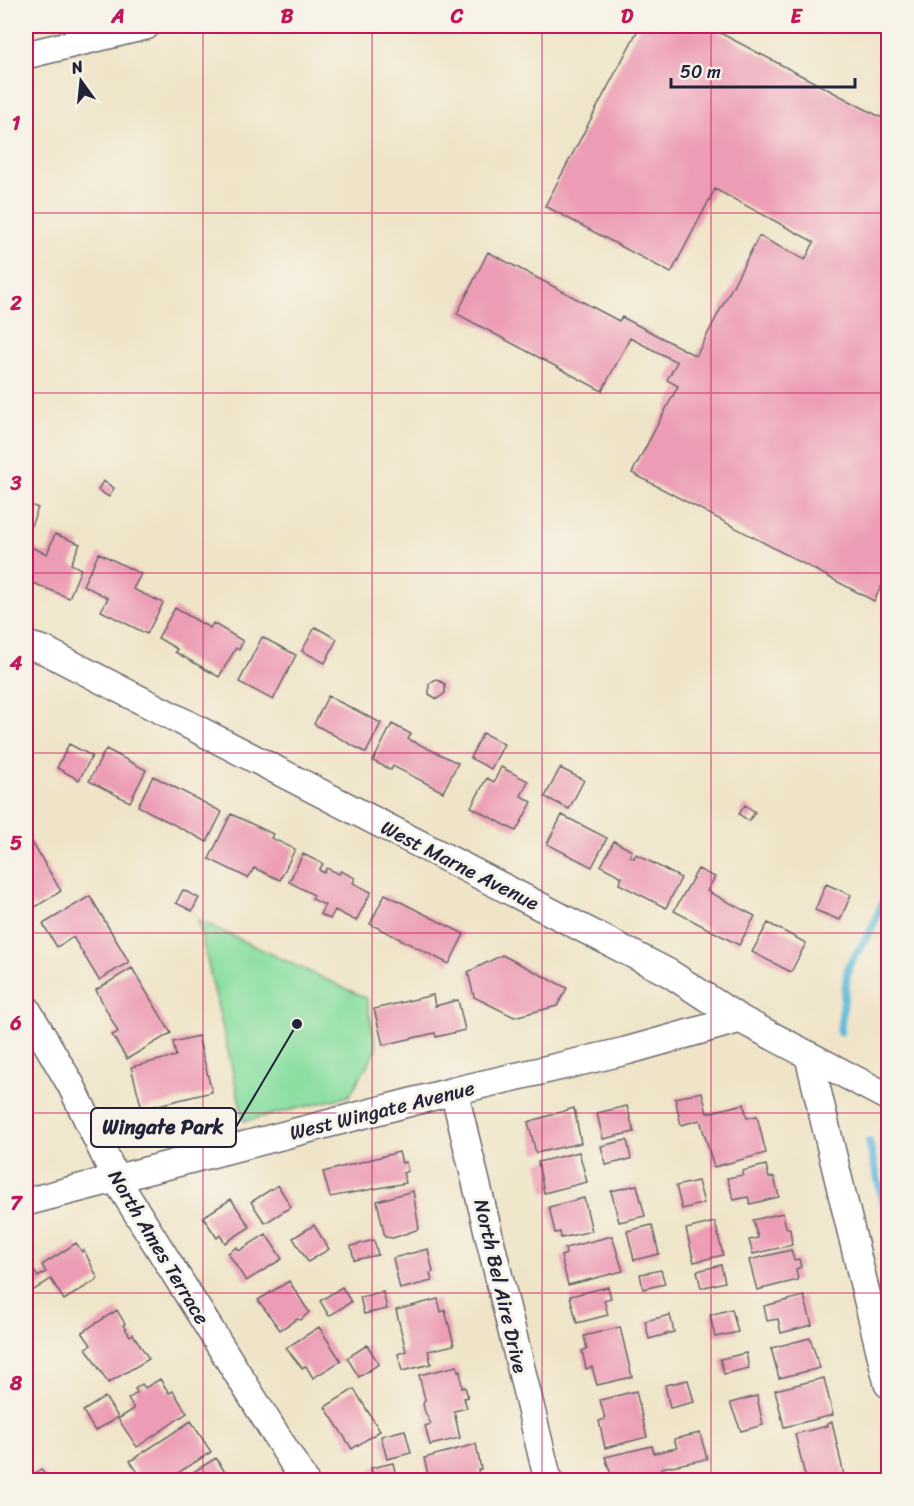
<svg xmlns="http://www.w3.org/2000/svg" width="914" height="1506" font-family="Sriracha,sans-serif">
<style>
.green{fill:#89dea1;stroke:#56806e;stroke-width:1.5}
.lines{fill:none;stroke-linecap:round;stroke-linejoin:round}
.stream{stroke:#5eb8db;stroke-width:8}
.building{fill:#ec9cb4}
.minor-casing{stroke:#6a666c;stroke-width:30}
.minor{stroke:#fff;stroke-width:27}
.grid{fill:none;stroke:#c2185b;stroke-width:1.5;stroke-opacity:0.55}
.labels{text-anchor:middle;stroke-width:6;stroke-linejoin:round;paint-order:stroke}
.street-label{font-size:20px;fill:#22223b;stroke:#f7f3e8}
.leader{fill:none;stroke:#22223b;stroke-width:2}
.callout-dot{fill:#22223b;stroke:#f7f3e8;stroke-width:2}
.callout{fill:#f7f3e8;stroke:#22223b;stroke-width:2}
.callout-label{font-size:21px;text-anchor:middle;font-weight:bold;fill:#22223b}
.neatline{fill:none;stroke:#c2185b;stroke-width:2}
.grid-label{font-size:20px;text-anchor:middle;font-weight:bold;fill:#c2185b}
</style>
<rect width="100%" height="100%" fill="#f7f3e8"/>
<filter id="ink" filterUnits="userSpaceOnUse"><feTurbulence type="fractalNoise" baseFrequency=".0167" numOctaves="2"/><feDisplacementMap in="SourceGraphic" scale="12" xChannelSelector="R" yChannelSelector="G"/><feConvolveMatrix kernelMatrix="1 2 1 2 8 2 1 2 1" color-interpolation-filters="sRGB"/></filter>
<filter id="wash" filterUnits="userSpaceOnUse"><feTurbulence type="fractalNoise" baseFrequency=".008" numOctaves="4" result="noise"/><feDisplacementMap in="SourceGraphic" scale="24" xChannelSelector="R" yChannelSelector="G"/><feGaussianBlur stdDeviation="1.35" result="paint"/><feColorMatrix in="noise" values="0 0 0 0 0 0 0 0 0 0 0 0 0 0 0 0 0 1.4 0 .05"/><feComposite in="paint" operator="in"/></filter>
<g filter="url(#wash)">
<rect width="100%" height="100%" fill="#efe4c7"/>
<!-- green -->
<path class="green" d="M198,920L366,998L377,1049L349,1096L244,1121Z"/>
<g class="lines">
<!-- stream -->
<path class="stream" d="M884,792L888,815
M840,1032L848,967L871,930L888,890
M869,1142L888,1222"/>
</g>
<g id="blocks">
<!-- building -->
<path class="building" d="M640,26H707L888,121V573L874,601L632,473L678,386L667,380L677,362L630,338L602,391L457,314L488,252L619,321L622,317L696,356L759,236L805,260L814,242L715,189L671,273L545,206Z
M103,481L114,488L109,497L98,490Z
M26,503L38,508L26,539Z
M55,534L80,544L71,564L81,569L69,598L26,580V545L47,554Z
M99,553L141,574L133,589L163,603L147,634L101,611L108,598L83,585Z
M175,608L210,628L213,623L243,641L239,650L236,648L219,677L175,652L177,649L158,638Z
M315,627L337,639L325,663L302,651Z
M262,637L296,655L273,700L239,682Z
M436,679L445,684V693L437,699L429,694V684Z
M328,696L381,723L366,753L314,724Z
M392,724L411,734L408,739L458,763L443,792L393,766L391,770L373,761Z
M483,733L504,744L491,769L470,758Z
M69,744L92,756L79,780L57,768Z
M106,749L146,770L130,802L89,781Z
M501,767L528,781L521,796L532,802L516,831L471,807L487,778L494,782Z
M560,768L584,780L569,809L545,797Z
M153,776L222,812L207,842L138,806Z
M745,805L755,812L749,821L739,814Z
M231,814L273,834L271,838L295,849L280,880L254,868L248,878L209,859Z
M562,815L607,838L592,867L547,844Z
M26,832L61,891L34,908L26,894Z
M614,841L632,851L630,856L634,858L636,854L681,878L666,908L619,884L622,877L601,866Z
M303,854L323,864L319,870L324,873L327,868L339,874L341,871L355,878L353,883L371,892L356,921L335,910L330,919L320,914L325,905L312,899L314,895L289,882Z
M698,869L715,877L707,891L755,916L739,945L674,911Z
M826,884L851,895L840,920L815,910Z
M183,890L199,898L192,911L176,903Z
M385,894L464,934L449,964L370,924Z
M90,896L129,962L99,980L73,937L57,947L43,924Z
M768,923L806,943L791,972L752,952Z
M502,955L567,988L557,1006L514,1017L474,997L468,972Z
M132,968L171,1033L127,1059L112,1035L118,1032L96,990Z
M433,995L435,1006L458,1000L465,1030L436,1037L435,1033L383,1045L374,1009Z
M198,1036L212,1092L142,1109L131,1067L176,1056L173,1042Z
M702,1092L707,1113L744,1104L747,1118L757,1116L766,1153L714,1167L700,1120L681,1125L675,1098Z
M627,1106L634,1132L603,1139L597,1113Z
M574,1108L581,1143L536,1153L528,1122Z
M627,1140L631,1159L606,1165L601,1146Z
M399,1152L402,1163L406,1162L408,1171L403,1173L406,1183L330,1197L323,1172Z
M579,1152L587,1182L544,1193L538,1162Z
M766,1165L769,1178L774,1177L779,1197L750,1204L748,1197L734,1200L727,1178L743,1175L742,1171Z
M698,1181L704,1203L682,1209L676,1186Z
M278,1185L291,1207L265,1223L251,1202Z
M637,1185L645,1216L619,1222L611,1191Z
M413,1191L419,1229L393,1238L385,1237L377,1201Z
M584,1198L592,1231L561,1238L560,1232L555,1233L549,1207Z
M231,1199L250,1227L225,1243L220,1235L217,1238L203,1217Z
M783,1213L786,1227L790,1229L792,1245L753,1254L749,1240L758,1238L753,1220Z
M715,1222L723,1255L694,1262L686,1229Z
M314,1225L329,1249L308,1262L293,1238Z
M652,1225L659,1254L634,1260L627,1231Z
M266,1234L282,1259L246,1281L228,1253L237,1247L239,1251Z
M612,1236L623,1271L568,1285L561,1256L566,1254L565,1248Z
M374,1240L378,1255L354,1260L351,1246Z
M76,1243L82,1252L84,1250L98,1279L64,1300L51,1279L26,1295V1264L29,1262L38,1277L46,1272L42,1265Z
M428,1249L433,1272L430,1273L432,1281L400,1289L393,1258Z
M791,1250L794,1260L799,1259L801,1267L796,1269L798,1280L757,1290L749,1260Z
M721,1265L725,1282L701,1288L697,1271Z
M661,1270L665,1284L643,1289L640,1274Z
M289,1281L309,1312L301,1320L297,1319L280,1330L258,1300Z
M342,1287L351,1302L329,1316L320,1301Z
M608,1287L611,1298L604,1300L608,1315L577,1323L570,1296Z
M383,1292L387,1309L364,1314L360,1297Z
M804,1296L812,1325L781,1333L778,1319L767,1321L764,1306Z
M438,1299L441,1312L445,1310L454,1345L428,1351L431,1364L402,1371L398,1354L406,1351L396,1310Z
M732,1309L738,1332L715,1337L710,1315Z
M117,1310L125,1324L123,1325L130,1336L133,1334L149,1359L108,1383L86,1348L91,1345L82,1332Z
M670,1315L674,1332L649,1339L645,1321Z
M319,1327L341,1361L313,1378L306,1366L302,1368L286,1348Z
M620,1327L632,1377L597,1385L592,1367L586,1369L582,1351L587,1349L584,1336Z
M810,1338L820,1368L779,1378L771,1348Z
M367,1345L379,1364L359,1377L347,1358Z
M746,1353L749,1368L724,1374L720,1359Z
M457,1366L458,1371L460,1370L462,1388L465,1387L468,1397L464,1398L467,1408L454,1411L460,1438L430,1445L425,1426L431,1424L425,1412L423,1404L425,1400L419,1375Z
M824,1378L833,1415L784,1427L775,1390Z
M160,1379L169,1393L173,1391L187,1413L137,1447L118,1419L134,1409L128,1399L137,1393L135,1389L142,1384L145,1388Z
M688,1380L694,1402L670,1408L665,1385Z
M354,1389L380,1431L352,1449L325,1407Z
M636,1391L647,1437L605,1448L599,1421L605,1419L600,1400Z
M757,1396L763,1425L741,1431L730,1403Z
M105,1397L118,1417L95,1431L83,1411Z
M191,1421L211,1452L167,1480H143L130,1461Z
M832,1422L845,1480H806L795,1434L827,1426V1424Z
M405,1430L411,1453L387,1459L381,1436Z
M700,1433L707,1459L661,1468L664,1480H613L605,1457L652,1446L654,1453L677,1448L674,1439Z
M476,1444L481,1469L478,1470L479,1477L466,1480L429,1479L424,1458Z
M216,1458L230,1480H180Z
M393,1463L397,1480H374L371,1468Z
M41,1469L48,1480H26V1479Z"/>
</g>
</g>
<g filter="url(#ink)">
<use href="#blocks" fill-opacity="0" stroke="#6a666c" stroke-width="1.5"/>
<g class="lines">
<defs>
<path id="minor" d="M26,55L146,26
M26,645L44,650L669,973L740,1019L888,1097
M26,1008L71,1085L116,1179L304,1480
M809,1057L888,1384
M454,1091L548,1480
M26,1202L454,1091L626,1051L740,1019"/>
</defs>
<!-- minor casing -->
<use href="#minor" class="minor-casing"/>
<!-- minor -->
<use href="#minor" class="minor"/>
</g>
</g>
<!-- grid -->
<path class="grid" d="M203,26V1480M372,26V1480M542,26V1480M711,26V1480M26,213H888M26,393H888M26,573H888M26,753H888M26,933H888M26,1113H888M26,1293H888"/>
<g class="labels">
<!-- street labels -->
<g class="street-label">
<text transform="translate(460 865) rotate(27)" y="7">West Marne Avenue</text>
<text transform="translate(382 1110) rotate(-14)" y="7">West Wingate Avenue</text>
<text transform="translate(159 1247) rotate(59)" y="7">North Ames Terrace</text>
<text transform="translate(501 1286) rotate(77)" y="7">North Bel Aire Drive</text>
</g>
</g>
<!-- callouts -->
<path class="leader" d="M297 1024L236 1127"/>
<circle class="callout-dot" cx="297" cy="1024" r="6"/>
<rect class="callout" x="91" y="1108" width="145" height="39" rx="6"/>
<g class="callout-label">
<text x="163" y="1134">Wingate Park</text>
</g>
<!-- margin -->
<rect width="914" height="1506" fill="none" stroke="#f7f3e8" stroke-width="66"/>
<!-- north arrow -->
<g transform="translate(81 81) rotate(345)" stroke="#f7f3e8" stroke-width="4.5" paint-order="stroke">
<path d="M0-4.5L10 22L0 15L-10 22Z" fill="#22223b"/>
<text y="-9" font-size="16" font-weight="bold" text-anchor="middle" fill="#22223b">N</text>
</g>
<!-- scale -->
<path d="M671 78v9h184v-9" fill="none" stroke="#22223b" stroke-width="3"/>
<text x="680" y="78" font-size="18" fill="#22223b" stroke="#f7f3e8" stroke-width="4.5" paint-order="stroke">50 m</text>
<rect x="33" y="33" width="848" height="1440" class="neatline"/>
<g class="grid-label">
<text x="118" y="23">A</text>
<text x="287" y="23">B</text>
<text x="457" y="23">C</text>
<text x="627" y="23">D</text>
<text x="796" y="23">E</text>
<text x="16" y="130">1</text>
<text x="16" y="310">2</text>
<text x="16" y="490">3</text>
<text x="16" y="670">4</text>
<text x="16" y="850">5</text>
<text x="16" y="1030">6</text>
<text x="16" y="1210">7</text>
<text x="16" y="1390">8</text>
</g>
</svg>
